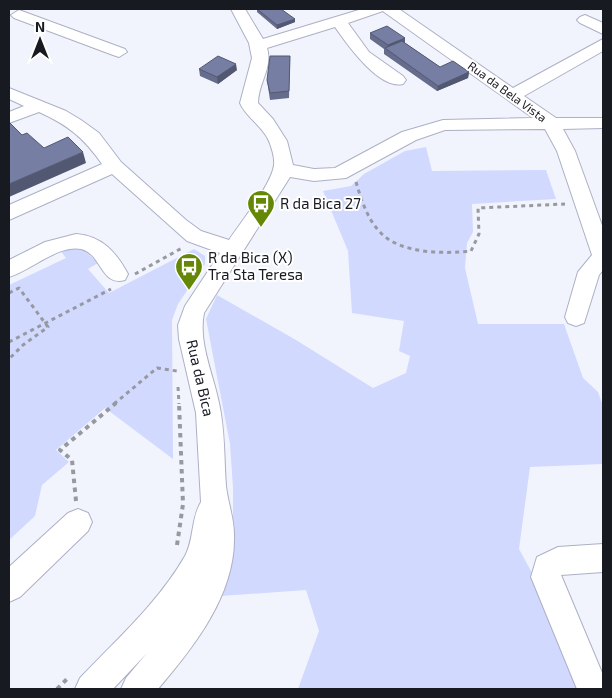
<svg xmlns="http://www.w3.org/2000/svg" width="612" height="698" font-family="'Exo 2',sans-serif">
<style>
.green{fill:#d1d9ff}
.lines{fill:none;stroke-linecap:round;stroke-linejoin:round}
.minor-casing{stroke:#acb0c5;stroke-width:2}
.path-far1{stroke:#9799a1;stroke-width:3;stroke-dasharray:4 4;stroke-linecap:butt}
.path{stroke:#9799a1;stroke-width:4;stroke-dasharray:4.5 4.5;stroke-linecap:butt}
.minor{fill:#fff;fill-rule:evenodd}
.wall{fill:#666c8c}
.shaded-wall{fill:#535872}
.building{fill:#777ea3;stroke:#535872}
.labels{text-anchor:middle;stroke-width:4;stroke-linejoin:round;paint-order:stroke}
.far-street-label{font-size:12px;fill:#181a21;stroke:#fff}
.poi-label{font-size:15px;fill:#181a21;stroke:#fff;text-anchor:start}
.street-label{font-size:15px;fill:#181a21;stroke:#fff}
</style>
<rect width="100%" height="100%" fill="#f2f4fd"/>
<!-- green -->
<path class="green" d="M426,147L432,171L546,170L556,199L472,204L473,232L467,243L465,268L478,324H564L583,378L598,392L603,406V464L530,467L519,549L549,604L587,689H298L319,631L306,590L221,596L233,544V488L230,444L206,319L217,295L296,340L373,388L406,373L410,356L399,351L404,321L352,313L348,251L323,191L351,186L364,174L405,151Z
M67,248L84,250L98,263L88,269L109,293L194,249L205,256V264L178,304L172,320L173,459L105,408L56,450L69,462L42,485L35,516L9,540V285L66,258L60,250Z"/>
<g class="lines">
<defs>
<path id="minor" d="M231,9H245L263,39L362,9H399L513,88L603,39V51L524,96L556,118H603V128L563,129L575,151L603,228V270L599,275L584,323L576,326L568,323L565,317L578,272L592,255L557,151L545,129L445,130L416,140L346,178L314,181L290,177L204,313C198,343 213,373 219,403C225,430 224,458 226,486C228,503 234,518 234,535C236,594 194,647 158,689H121L126,678L147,653L113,689H75L80,678C117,639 158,603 185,556C194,540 191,518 201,502L196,413L179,339L178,325L185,306L220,253L187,241L112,174L9,220V205L102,164C84,138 68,125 39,112L9,123V112L24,106L9,99V88L66,111L81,120L99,133L121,162L186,220L201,231L229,240C240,223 272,184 274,165C275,158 271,145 268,139C261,125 246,117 240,103L252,58L249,43ZM383,11L384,12L533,118L443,120L402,132L335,168L314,169L293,165L287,141L273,119L258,103C258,83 273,68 267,48L335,27C347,44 379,90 403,84L406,80L403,76L369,52L348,23Z
M19,10L125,49L127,52L119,57L113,55L14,18L11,15Z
M585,15L603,23V34L580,23L577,20L580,17Z
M76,234C102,236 116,252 128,274L125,280C101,287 102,254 81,249C59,244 30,271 9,277V260L45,242Z
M78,509L88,513L92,522L88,531L20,597L9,602V567L68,513Z
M603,544V572L561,575L603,675V689H577L531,577L537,557L558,547Z"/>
</defs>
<!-- minor casing -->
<use href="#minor" class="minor-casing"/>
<!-- path-far1 -->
<path class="path-far1" d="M356,182C361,199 367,218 379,231C399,254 443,254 471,251L479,234L478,208L565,204
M135,274L182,248
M9,293L19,288L48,327L23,345L9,359
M9,342L111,289
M178,387L179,404
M114,404L157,368L177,371"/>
<!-- path -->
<path class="path" d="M76,501L72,460L60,450L116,403
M177,545L183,504L179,403
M57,689L69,677"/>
<!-- minor -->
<use href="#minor" class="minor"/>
</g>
<!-- wall -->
<path class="wall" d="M257,9L295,22L277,29L257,12Z
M370,33L405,38V43L440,67L469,72L468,78L437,91L384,54V49L370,39Z
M290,56L289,98L270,100L267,80Z
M199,69L237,70L218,84L200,76Z"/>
<!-- shaded-wall -->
<path class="shaded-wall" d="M295,19V22L277,29V25Z
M405,38L404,45L387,50L388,45Z
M236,64L237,70L218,84L217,77Z
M469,72L468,78L437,91L438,86Z
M83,152L86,163L9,197V184Z"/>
<!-- building -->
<path class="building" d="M257,9H281L295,19L277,25Z
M387,26L405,38L388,45L370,33Z
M402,41L440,67L453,61L469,72L438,86L385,48Z
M218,56L236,64L217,77L199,69Z
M270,56H290L289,91L270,93L267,80Z
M9,122L22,135L27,133L44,148L68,137L83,152L9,184Z"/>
<!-- icons -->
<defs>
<symbol id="bus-pin" viewBox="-11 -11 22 30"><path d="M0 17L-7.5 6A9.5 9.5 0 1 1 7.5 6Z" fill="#648706" stroke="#fff"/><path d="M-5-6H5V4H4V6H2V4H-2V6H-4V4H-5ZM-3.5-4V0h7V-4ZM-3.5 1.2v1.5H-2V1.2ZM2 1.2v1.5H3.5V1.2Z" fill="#fff"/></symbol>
</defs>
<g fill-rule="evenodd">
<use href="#bus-pin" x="245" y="188" width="32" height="43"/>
<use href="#bus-pin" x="173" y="251" width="32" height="43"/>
</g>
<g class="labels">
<!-- far-street labels -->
<g class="far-street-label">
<text transform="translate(507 92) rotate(36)" y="4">Rua da Bela Vista</text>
</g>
<!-- poi labels -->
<g class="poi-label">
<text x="280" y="209">R da Bica 27</text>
<text x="208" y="263">R da Bica (X)<tspan x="208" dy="17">Tra Sta Teresa</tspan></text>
</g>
<!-- street labels -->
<g class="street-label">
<text transform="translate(200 378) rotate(77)" y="5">Rua da Bica</text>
</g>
</g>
<!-- border -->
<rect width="612" height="698" fill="none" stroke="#181a21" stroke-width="20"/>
<!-- north arrow -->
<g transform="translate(40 40)" stroke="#ffffff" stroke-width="4" paint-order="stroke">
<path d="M0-4L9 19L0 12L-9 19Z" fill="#181a21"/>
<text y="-8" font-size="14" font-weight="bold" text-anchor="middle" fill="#181a21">N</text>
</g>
</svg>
